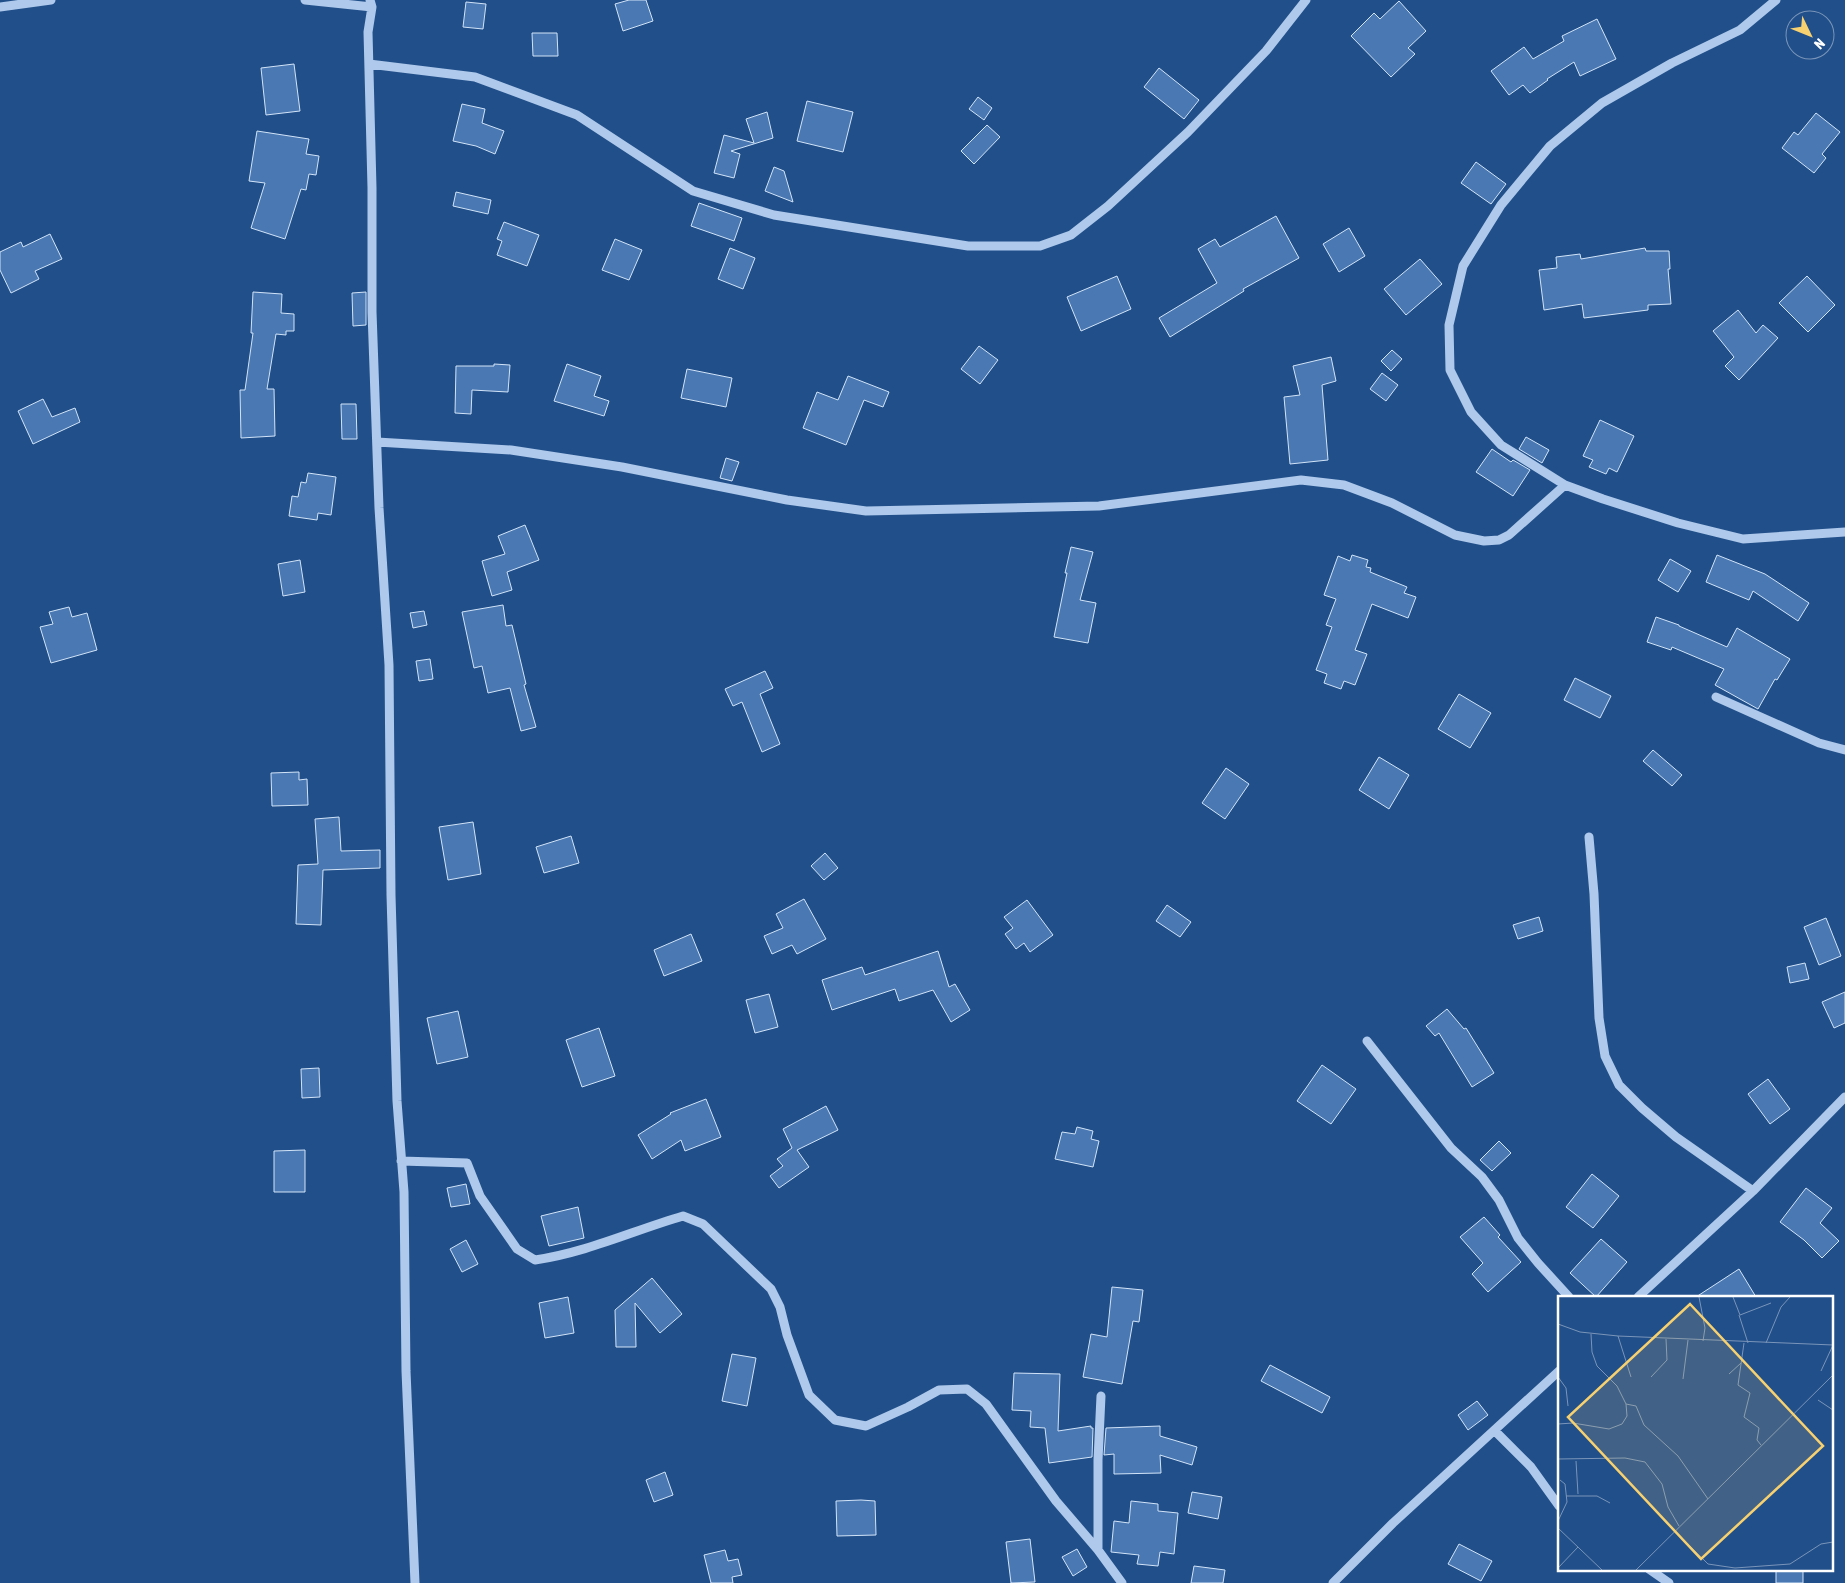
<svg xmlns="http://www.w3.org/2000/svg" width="1845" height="1583" font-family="'Asap Condensed',sans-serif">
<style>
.building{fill:#4a78b2;stroke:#d2e4f8}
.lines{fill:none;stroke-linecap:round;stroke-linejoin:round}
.minor{stroke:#aec9eb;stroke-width:9}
.inset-road{fill:none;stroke:#7a95b9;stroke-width:1}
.view{fill:#f7d06f;fill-opacity:0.15;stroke:#f7d06f;stroke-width:2.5}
.inset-edge{fill:none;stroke:#fff;stroke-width:2.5}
</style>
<rect width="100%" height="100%" fill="#214f8a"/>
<!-- building -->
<path class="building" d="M629,0H646L653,21L623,31L615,4Z
M1399,1L1426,31L1408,48L1415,54L1391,77L1351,36L1374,13L1380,19Z
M466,2L486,4L483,29L463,27Z
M1597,19L1616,59L1580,76L1574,62L1547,79L1548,80L1530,93L1523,85L1509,95L1491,71L1524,47L1533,59L1564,41L1562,36Z
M532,33H557L558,56H533Z
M294,64L300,111L266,115L261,68Z
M1159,68L1199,100L1184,119L1144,87Z
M978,97L992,108L984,120L969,109Z
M807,101L853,112L843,152L797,141Z
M462,104L485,109L482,123L504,131L495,154L476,146L453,141Z
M767,112L773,138L731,151L740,154L734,178L714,173L724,135L754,143L746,119Z
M1816,113L1840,132L1822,154L1826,158L1814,173L1782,148L1794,132L1798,135Z
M987,125L1000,137L974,164L961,151Z
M257,131L309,139L306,154L319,156L316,175L309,174L306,190L301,189L285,239L251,228L265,183L249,181Z
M1476,162L1506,184L1491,204L1461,183Z
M774,167L784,171L793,202L765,191Z
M456,192L491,200L488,214L453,206Z
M699,203L742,218L734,241L691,226Z
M1276,216L1299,258L1243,289L1244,291L1170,337L1159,318L1217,283L1198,249L1215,239L1220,247Z
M504,222L539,235L527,266L497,255L502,241L497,239Z
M1349,228L1365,256L1339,272L1323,244Z
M50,234L62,259L35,271L39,279L11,293L0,270V252L21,242L23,247Z
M615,239L642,250L629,280L602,270Z
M730,248L755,258L743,289L718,279Z
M1645,248L1646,251H1669L1670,269H1668L1671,304L1648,305V310L1584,318L1582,304L1544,310L1539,270L1557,268L1556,257L1580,254L1581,259Z
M1420,259L1442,284L1406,315L1384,289Z
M1117,276L1131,309L1081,331L1067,297Z
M1807,276L1835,305L1808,332L1779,303Z
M253,292L282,294L281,313L294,314V331H286V335L276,334L267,389H274L275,436L241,438L240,390H245L253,333H251Z
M366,292V325L353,326L352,293Z
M1738,310L1756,333L1763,325L1778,338L1739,380L1725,366L1734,357L1713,331Z
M979,346L998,360L980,384L961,369Z
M1392,350L1402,359L1391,371L1381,361Z
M1331,357L1336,381L1322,385L1328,460L1290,464L1284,397L1300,395L1293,366Z
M494,364L510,365L508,392L472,390L471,414L455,413L456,366H494Z
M567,364L601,376L594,396L609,401L604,416L554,401Z
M687,369L732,378L726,407L681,398Z
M1382,373L1398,385L1386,401L1370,389Z
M848,376L889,392L883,407L864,400L846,445L803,428L817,392L838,400Z
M43,399L52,417L75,408L80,422L33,444L18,411Z
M341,404H356L357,439H342Z
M1600,420L1634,436L1617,472L1609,468L1606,474L1589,467L1593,460L1583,456Z
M1526,437L1549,450L1542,463L1519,449Z
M1492,449L1511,462L1513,460L1530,470L1513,496L1476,472Z
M726,458L739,462L732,481L720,478Z
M308,473L336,477L331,515L318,513L317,520L289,516L292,496L298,497L301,482L306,483Z
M525,525L539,560L507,572L512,590L492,596L482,561L505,554L498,536Z
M1071,547L1093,552L1080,600L1096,603L1088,643L1054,637L1067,573H1065Z
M1352,555L1368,560L1366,567L1371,568L1370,572L1407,587L1404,593L1416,597L1408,618L1372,604L1355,650L1367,654L1355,685L1344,681L1341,689L1324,683L1327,674L1316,670L1332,627L1326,625L1336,599L1324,595L1338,556L1350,561Z
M1717,555L1765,574L1809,603L1798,621L1753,591L1749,600L1706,582Z
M1670,559L1691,571L1678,592L1658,580Z
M300,560L305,592L283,596L278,564Z
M503,605L506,626L512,625L526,684L524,685L536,727L521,731L510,688L488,693L482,666L474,668L462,612Z
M69,607L72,617L87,613L97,650L51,663L40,627L53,624L49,612Z
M424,611L427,625L413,628L410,613Z
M1656,617L1679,625V626L1727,647L1737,628L1790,659L1777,680L1775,679L1758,709L1715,685L1724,669L1672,647L1671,650L1647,642Z
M430,659L433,679L419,681L416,661Z
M765,671L773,688L760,694L780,744L762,752L742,702L733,706L725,689Z
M1575,678L1611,696L1600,718L1564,700Z
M1459,694L1491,713L1470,748L1438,729Z
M1653,750L1682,775L1672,786L1643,761Z
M1379,757L1409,775L1389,809L1359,790Z
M1226,768L1249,784L1225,819L1202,803Z
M299,772V780L307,779L308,805L272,806L271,773Z
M339,817L341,851L380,850V868L323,870L321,925L296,924L298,865L318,864L315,819Z
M473,822L481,874L448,880L439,827Z
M571,836L579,863L544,873L536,847Z
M825,853L838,868L824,880L811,866Z
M804,899L826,939L797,954L792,945L772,954L764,936L783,928L776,914Z
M1027,900L1053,935L1030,952L1024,943L1016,949L1005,934L1013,928L1004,917Z
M1167,905L1191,922L1180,937L1156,921Z
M1539,917L1543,931L1518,939L1513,925Z
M1826,918L1841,956L1819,965L1804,927Z
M691,934L702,961L664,976L654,950Z
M938,951L949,987L955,984L970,1010L951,1022L933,990L899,1001L895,989L832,1010L822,980L862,967L865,975Z
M1805,963L1809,979L1790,983L1787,967Z
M1845,992V1023L1834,1028L1822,1002Z
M769,994L778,1027L755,1033L746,1000Z
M1447,1009L1464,1029L1466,1028L1494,1073L1472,1087L1439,1033L1435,1036L1426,1026Z
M458,1011L468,1057L437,1064L427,1018Z
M599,1028L615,1076L582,1087L566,1040Z
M1322,1065L1356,1089L1331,1124L1297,1101Z
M319,1068L320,1097L302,1098L301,1069Z
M1768,1079L1790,1109L1770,1124L1748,1094Z
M706,1099L721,1137L685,1151L681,1140L652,1159L638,1135L671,1114L670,1113Z
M826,1106L838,1130L797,1150L809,1167L779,1188L770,1176L783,1166L777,1159L792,1148L783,1129Z
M1077,1127L1093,1131L1091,1139L1099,1141L1093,1167L1055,1159L1062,1132L1075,1134Z
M1499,1141L1511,1153L1492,1171L1480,1160Z
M305,1150V1192H274V1151Z
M1592,1174L1619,1196L1593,1228L1566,1207Z
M466,1184L470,1204L451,1207L447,1188Z
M1806,1188L1832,1208L1820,1223L1839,1241L1822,1258L1804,1240L1780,1222Z
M578,1207L584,1238L549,1246L541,1216Z
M1484,1217L1500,1235L1498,1237L1521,1262L1488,1292L1472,1274L1483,1263L1460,1237Z
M1601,1239L1627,1262L1596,1297L1570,1273Z
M466,1240L478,1264L462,1272L450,1249Z
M1739,1269L1756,1297H1696Z
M652,1278L682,1314L660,1333L635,1303L636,1347H616L615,1310Z
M1112,1287L1143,1290L1139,1322L1133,1321L1122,1384L1083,1377L1091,1334L1107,1337Z
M568,1297L574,1333L545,1338L539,1303Z
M732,1354L756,1358L747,1406L722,1401Z
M1270,1365L1330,1397L1322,1413L1261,1381Z
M1014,1373L1060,1374L1058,1431L1091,1426V1428H1093L1092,1457L1049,1463L1045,1428L1030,1427L1031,1411L1012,1410Z
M1477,1401L1488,1415L1468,1430L1458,1415Z
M1160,1426V1436L1197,1447L1192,1465L1160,1455L1161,1473L1114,1474V1454L1104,1455L1106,1428Z
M665,1472L673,1495L654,1502L646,1480Z
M1192,1492L1222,1497L1218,1519L1188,1513Z
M861,1500L875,1501L876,1535L837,1536L836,1501Z
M1131,1501L1158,1504V1511L1178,1513L1174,1554L1160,1552L1158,1566L1137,1564L1139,1555L1111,1552L1114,1521L1129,1523Z
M1030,1539L1035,1582L1011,1583L1006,1542Z
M1459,1544L1492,1561L1481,1581L1448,1564Z
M1077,1549L1087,1567L1073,1576L1062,1557Z
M725,1550L728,1561L738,1559L742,1575L732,1577L733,1583H711L704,1555Z
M1194,1566L1225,1570L1223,1583H1191Z
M1776,1569H1803V1583H1776Z"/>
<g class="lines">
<!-- minor -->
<path class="minor" d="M305,0L372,7
M370,0L372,7L368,32L372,188V312L379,508L389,665L391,895L397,1101L404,1192L406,1371L415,1583
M1776,0L1740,30L1672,63L1602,103L1550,146L1501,205L1463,266L1449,325L1450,370L1471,412L1501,445L1565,485L1603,499L1678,523L1743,539L1845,532
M0,7L51,0
M369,64L475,77L577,115L693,191L774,215L968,246H1040L1071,235L1108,206L1188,132L1266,51L1306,0
M377,442L511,450L622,467L787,500L866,511L1099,506L1301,480L1344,485L1392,503L1455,535L1484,541L1499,540L1509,535L1565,485
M1716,697L1819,743L1845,750
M1589,837L1594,894L1599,1018L1605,1056L1619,1085L1642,1108L1676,1137L1753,1191
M1367,1041L1451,1148L1482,1177L1499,1200L1518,1238L1538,1263L1569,1297
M401,1161L467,1163L480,1196L517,1249L535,1260C588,1252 632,1231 683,1216L703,1224L771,1289L780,1307L787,1335L809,1395L835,1420L866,1426L908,1407L939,1390L967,1389L986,1404L1056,1501L1098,1550L1122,1583
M1638,1297L1753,1191L1845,1097
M1495,1431L1531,1467L1559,1506
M1098,1550V1460L1101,1396
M1649,1569L1669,1583
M1333,1583L1393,1523L1559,1371"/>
</g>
<!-- overview -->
<g transform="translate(1558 1296)">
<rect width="275" height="275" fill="#214f8a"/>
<path class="inset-road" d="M141,1L147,32L145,45M175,1L182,19L213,7M181,19L190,47M0,28L22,36L60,40L275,49M60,40L73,81M186,47L180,89L192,97L186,121L201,132L199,144L203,149M208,47L223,11L232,1M263,75L275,49M171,78L183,67M0,81L8,92L10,110M93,81L109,64L108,43M125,83L130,44M260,104L275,114M68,108L78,110L86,129L120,160L150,203M0,128L15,127L51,133L64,128L69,120L68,108L59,90L39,70L34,56L33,38M0,163L67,162L87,166L104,188L110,211L121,230M18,165L20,198M8,200H39L52,207M0,225L9,206L7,188L2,184M0,232L44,274M116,234L150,268L177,272L232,268L263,248L275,246M0,272L20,251M78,274L275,79"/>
<path class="view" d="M132,8L265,150L143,263L10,121Z"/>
<rect width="275" height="275" class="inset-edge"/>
</g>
<!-- north arrow -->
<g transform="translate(1810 35) rotate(133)"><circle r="24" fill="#214f8a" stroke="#7a95b9"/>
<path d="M0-4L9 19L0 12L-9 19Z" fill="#f7d06f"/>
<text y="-8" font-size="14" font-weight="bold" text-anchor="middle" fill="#ffffff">N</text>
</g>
</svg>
